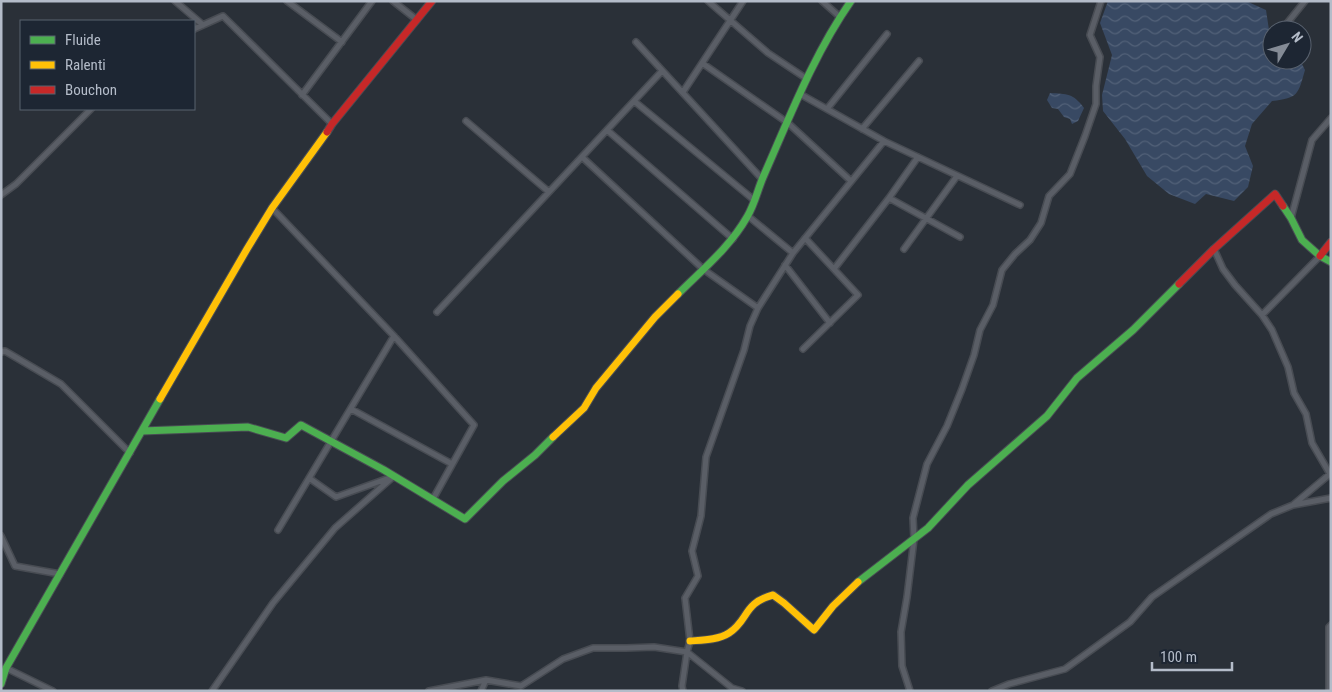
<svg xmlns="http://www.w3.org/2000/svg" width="1332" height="692" font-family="'Roboto Condensed',sans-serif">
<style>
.water{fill:url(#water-waves)}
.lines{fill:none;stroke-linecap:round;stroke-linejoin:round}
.street-casing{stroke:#484c53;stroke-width:8}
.fast-casing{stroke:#484c53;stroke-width:9}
.slow-casing{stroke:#484c53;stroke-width:9}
.jam-casing{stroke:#484c53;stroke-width:9}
.street{stroke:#5a5e66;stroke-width:5}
.fast{stroke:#4caf50;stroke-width:7}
.slow{stroke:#ffc107;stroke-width:7}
.jam{stroke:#c62828;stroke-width:7}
</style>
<defs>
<pattern id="water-waves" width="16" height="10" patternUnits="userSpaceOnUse" patternTransform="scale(1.25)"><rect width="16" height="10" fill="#384963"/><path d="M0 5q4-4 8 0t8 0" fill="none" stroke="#526178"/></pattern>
</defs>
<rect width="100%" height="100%" fill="#2a3038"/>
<!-- water -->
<path class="water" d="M1108,1H1246L1266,10L1269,30L1272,32V60H1300L1305,70C1298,94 1299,98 1272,101L1252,124L1245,146L1253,166L1248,187L1234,201L1206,194L1195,204L1169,194L1147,176L1125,139L1103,111L1102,95L1112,55L1100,23Z
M1050,93C1067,94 1073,93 1084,108L1078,121L1072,124L1070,119L1064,117L1058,109L1052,108L1047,100Z"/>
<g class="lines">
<defs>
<path id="street" d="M175,1L203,25
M287,1L342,42
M393,1L417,20
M708,1L768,53L807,79
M822,1L840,17
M1284,27L1305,1
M194,29L223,16L332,124
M636,42L762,179
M702,63L788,123L851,181
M683,92L743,1
M800,94L884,141L1020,205
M302,95L372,1
M634,101L754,200
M827,109L887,34
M466,121L549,192
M862,129L919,61
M607,130L733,239
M582,157L703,269L758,308
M1,195L16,184L91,109
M889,198L960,237
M272,208L394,336L474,425L433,499
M748,216L793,253
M1291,218L1312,140L1331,118
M904,249L957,176
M1214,249L1223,269L1235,285L1262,315L1272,330L1288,367L1294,393L1306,414L1312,443L1330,474
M785,265L830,323
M834,269L889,198L918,157
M437,312L662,71
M1262,315L1320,256
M803,349L858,295L805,238
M1,352L5,351L61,384L130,453
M351,409L452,464
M309,478L336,497L392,477
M1293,505L1331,498
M278,530L394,336
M1,536L15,566L60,574
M6,668L53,691
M212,691L273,603L335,528L394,476
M429,691L486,680
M481,691L486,680L521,686L563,659L593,648H626L654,647L687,652L682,686L683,691
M742,691L732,688L687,652L690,641L685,598L698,576L692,551L701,516L706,457L744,350L750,326L758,308L793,253L884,141
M910,691L902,666L901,632L907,597L914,539L913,518L927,464L947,426L962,389L974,355L980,330L993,305L1002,270L1015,254L1030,240L1041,223L1049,196L1070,174L1085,136L1096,104V86L1100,57L1090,35L1101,1
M992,691L1009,684L1065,669L1130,622L1152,597L1271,514L1293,505L1331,473
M1329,691V627L1331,625"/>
<path id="fast" d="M1283,206L1291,218L1302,240L1320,256L1331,262
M678,294C702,270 730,247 747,217C755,204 758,188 764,175C790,116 814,54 851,1
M142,431L248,427L286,438L301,425L384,470L465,519L503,481L535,455L553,437
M858,582L928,528L968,485L1047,416L1077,378L1133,330L1179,284
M1,684L6,668L160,399"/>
<path id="slow" d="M160,399L247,249L272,208L327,132
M553,437L584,408L596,388L655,317L678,294
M690,641C703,640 718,640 729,633C749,620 743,603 773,595L784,603L814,630L833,606L858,582"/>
<path id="jam" d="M327,132L332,124L432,1
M1320,256L1331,242
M1179,284L1214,249L1275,194L1283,206"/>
</defs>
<!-- street casing -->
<use href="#street" class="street-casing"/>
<!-- fast casing -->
<use href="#fast" class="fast-casing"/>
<!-- slow casing -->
<use href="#slow" class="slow-casing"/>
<!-- jam casing -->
<use href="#jam" class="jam-casing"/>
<!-- street -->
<use href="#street" class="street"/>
<!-- fast -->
<use href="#fast" class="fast"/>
<!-- slow -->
<use href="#slow" class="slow"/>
<!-- jam -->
<use href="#jam" class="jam"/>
</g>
<!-- border -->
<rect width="1332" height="692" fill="none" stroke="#b4bcc9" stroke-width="5"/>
<!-- legend -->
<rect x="20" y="20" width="175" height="90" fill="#1d2633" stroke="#59626f"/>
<rect x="30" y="36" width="25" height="8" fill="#4caf50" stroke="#59626f"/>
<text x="65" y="45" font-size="15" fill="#b4bcc9">Fluide</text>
<rect x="30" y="61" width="25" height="8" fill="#ffc107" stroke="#59626f"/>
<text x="65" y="70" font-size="15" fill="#b4bcc9">Ralenti</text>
<rect x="30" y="86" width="25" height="8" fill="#c62828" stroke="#59626f"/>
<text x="65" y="95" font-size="15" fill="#b4bcc9">Bouchon</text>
<!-- north arrow -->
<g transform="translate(1287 45) rotate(52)"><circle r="24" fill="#1d2633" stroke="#59626f"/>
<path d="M0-4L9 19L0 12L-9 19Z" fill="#848b96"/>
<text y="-8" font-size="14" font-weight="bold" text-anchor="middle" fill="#b4bcc9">N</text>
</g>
<!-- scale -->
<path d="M1152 662v8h80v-8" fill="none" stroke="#b4bcc9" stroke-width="2.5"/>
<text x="1160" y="662" font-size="15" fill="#b4bcc9" stroke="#1d2633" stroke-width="4" paint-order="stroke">100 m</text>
</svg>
